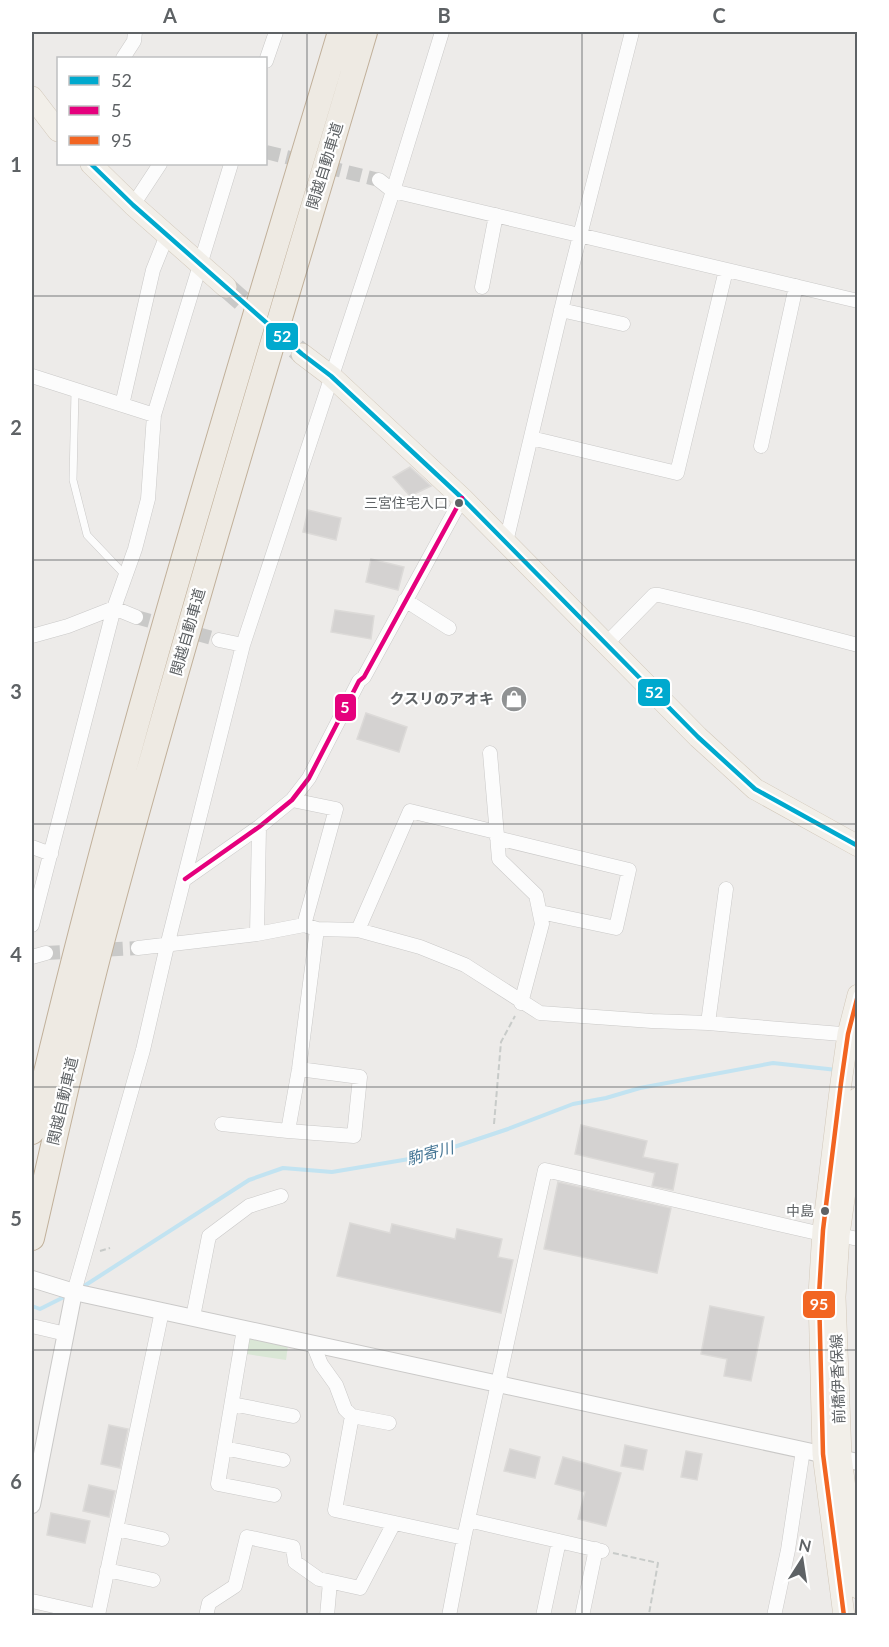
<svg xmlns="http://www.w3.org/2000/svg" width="889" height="1647" font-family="Lato,'Noto Sans JP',sans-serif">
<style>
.green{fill:#dae7d6}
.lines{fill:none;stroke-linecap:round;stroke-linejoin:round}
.stream{stroke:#c2e3f1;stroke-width:4}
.building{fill:#d4d2d1;stroke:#dcdad8;stroke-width:1.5}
.minor-tunnel{stroke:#c9c9c8;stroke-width:14;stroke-dasharray:14 7;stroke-linecap:butt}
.primary-tunnel{stroke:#c9c9c8;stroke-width:21;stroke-dasharray:21 10;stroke-linecap:butt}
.service-casing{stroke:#cac9c8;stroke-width:8}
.minor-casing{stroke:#cac9c8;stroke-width:15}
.tertiary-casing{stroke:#cac9c8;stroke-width:18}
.primary-casing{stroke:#d2c8ba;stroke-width:22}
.motorway-casing{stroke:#c1b09a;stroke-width:26}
.path{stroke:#c8cbc9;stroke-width:2;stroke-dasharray:6 3;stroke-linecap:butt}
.service{stroke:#fcfcfc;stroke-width:7}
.minor{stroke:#fcfcfc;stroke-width:14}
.tertiary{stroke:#fcfcfc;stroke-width:16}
.primary{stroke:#f2efe9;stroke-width:21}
.motorway{stroke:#eeeae3;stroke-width:24}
.bus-1-casing{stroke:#fff;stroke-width:9}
.bus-2-casing{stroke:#fff;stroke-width:9}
.bus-3-casing{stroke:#fff;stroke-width:9}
.bus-1{stroke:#00a9ce;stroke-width:4.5}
.bus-2{stroke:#e5007d;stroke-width:4.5}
.bus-3{stroke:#f26522;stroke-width:4.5}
.grid{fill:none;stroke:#5e6265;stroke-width:1.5;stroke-opacity:0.55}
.bus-dot{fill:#5e6265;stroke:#fff;stroke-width:2}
.labels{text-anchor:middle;stroke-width:4.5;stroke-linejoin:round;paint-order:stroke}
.bus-label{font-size:14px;fill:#5e6265;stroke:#fff;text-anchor:end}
.street-label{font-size:15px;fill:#5e6265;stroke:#fff}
.poi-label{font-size:15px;font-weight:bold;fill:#5e6265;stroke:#fff;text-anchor:end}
.water-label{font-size:16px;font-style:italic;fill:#477796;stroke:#fff}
.line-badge{stroke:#fff;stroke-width:2}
.badge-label{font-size:16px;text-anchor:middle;font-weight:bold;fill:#fff}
.neatline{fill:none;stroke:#5e6265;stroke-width:2}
.grid-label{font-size:20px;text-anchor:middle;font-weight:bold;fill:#5e6265}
</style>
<rect width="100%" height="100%" fill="#edebe9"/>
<!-- green -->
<path class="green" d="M249,1330L289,1338L286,1360L240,1353Z"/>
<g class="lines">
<!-- stream -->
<path class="stream" d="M81,1288L249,1180L283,1168L332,1172L427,1156L508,1129L573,1104L606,1098L640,1088L773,1063L837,1070
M32,1306L40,1309L66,1296"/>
</g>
<!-- building -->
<path class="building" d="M410,467L431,486L410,496L393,477Z
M308,510L341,518L336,540L303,532Z
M371,559L404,567L398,590L366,582Z
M335,610L374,616L371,639L331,632Z
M366,713L407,727L399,752L357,739Z
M581,1125L647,1141L643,1157L678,1164L673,1190L652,1186L655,1173L575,1154Z
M558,1182L671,1208L657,1273L544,1249Z
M350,1223L390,1233L392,1224L455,1239L457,1229L502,1239L498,1257L513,1260L501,1313L337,1276Z
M710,1306L764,1317L751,1381L724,1376L727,1359L701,1354Z
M109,1425L128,1429L120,1468L101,1464Z
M625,1445L647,1450L643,1470L621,1466Z
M510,1449L540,1457L535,1478L504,1471Z
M686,1451L702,1454L697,1480L681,1477Z
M563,1457L621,1473L606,1526L578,1519L585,1492L555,1484Z
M89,1485L115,1491L109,1517L83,1511Z
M51,1513L90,1521L85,1543L47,1535Z"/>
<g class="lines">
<!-- minor-tunnel -->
<path class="minor-tunnel" d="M266,152L379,180
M136,617L219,640
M46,953L138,948"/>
<!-- primary-tunnel -->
<path class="primary-tunnel" d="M226,287L302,354"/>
<defs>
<path id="service" d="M75,391L73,480L87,535L125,575"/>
<path id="minor" d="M123,58L134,41L135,32
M266,61L276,32
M379,180L393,191L858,301
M133,205L160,164
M482,287L496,215
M561,310L623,324
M32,376L154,415
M122,405L153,270L167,235
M531,438L677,473L726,270
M761,446L796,286
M506,542L565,294L632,32
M405,600L449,628
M32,636L68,626L114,608L136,617
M219,640L243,645
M607,643L654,595H659L751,617L858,645
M490,753L499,859L536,895L542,924L521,1003
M292,800L336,809L304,925
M497,838L629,870L616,928L540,912
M32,847L51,854
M185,879L259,827L292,800L309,778L359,681L364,677L462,498
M32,925L114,608L135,549L148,499L154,415L231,164
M358,930L410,811L496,832
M257,934L259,827
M138,948L257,934L304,925L317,929L358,930L420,947L465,965L540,1013L652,1021L708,1023L854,1035
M32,957L46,953
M708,1023L726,889
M299,1069L360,1077L354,1136L288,1131L299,1069L317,929
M222,1124L288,1131
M839,1235L858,1239
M74,1292L143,1050L167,946L243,645L393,191L442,32
M193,1317L209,1236L249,1206L281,1196
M32,1326L66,1334
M244,1329L218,1484L274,1495
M313,1344L321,1364L336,1385L345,1409L352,1416L389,1423
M232,1404L293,1416
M352,1416L335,1510L464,1538
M224,1448L283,1460
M468,1520L602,1551
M116,1529L162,1539
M107,1570L153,1580
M32,1601L98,1616
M98,1615L162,1311
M206,1616L209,1603L235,1586L247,1537L293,1547L295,1562L319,1579L360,1588L394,1523
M327,1616L330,1582
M449,1616L464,1538L545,1170L813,1232
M543,1616L559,1541
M582,1616L596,1549
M774,1616L788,1550L803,1450"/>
<path id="tertiary" d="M32,1279L74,1292L858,1462
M32,1505L74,1292"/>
<path id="primary" d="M32,97L58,131
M91,164L133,205L226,287
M302,354L331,376L462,498L698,737L755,789L858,846
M858,1098L839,1235L835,1297L841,1457L858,1588
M844,1616L823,1454L819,1295L823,1230L841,1083L848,1034L858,995"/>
<path id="motorway" d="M32,1132C118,761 231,397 340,32
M32,1238C55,1138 77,1037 103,938C184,634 276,333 365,32"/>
</defs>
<!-- service casing -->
<use href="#service" class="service-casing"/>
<!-- minor casing -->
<use href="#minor" class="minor-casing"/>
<!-- tertiary casing -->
<use href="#tertiary" class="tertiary-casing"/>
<!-- primary casing -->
<use href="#primary" class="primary-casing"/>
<!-- motorway casing -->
<use href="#motorway" class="motorway-casing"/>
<!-- path -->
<path class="path" d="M494,1124L501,1042L515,1016
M100,1251L110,1248
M613,1553L658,1563L649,1614L657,1616"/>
<!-- service -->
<use href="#service" class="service"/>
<!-- minor -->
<use href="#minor" class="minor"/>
<!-- tertiary -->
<use href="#tertiary" class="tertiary"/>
<!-- primary -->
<use href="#primary" class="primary"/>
<!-- motorway -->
<use href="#motorway" class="motorway"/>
<defs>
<path id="bus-1" d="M91,164L133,205L302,354L331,376L462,498L698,737L755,789L858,846"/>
<path id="bus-2" d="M185,879L259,827L292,800L309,778L359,681L364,677L462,498"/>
<path id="bus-3" d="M844,1616L823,1454L819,1295L823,1230L841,1083L848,1034L858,995"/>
</defs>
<!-- bus-1 casing -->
<use href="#bus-1" class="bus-1-casing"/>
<!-- bus-2 casing -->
<use href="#bus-2" class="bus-2-casing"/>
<!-- bus-3 casing -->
<use href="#bus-3" class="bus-3-casing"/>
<!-- bus-1 -->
<use href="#bus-1" class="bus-1"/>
<!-- bus-2 -->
<use href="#bus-2" class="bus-2"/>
<!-- bus-3 -->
<use href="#bus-3" class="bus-3"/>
</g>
<!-- grid -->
<path class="grid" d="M307,32V1616M582,32V1616M32,296H858M32,560H858M32,824H858M32,1087H858M32,1350H858"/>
<!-- icons -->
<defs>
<symbol id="shop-disc" viewBox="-11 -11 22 22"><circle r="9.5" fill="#909293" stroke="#fff"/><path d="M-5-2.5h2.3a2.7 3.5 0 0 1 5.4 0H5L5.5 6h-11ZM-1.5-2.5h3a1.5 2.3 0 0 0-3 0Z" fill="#fff"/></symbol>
</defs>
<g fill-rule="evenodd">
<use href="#shop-disc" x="499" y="684" width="30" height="30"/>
</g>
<!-- markers -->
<g class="bus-dot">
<circle cx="459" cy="503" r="5"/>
<circle cx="825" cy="1211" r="5"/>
</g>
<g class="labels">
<!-- bus labels -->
<g class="bus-label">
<text x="448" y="508">三宮住宅入口</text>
<text x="814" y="1216">中島</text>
</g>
<!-- street labels -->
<g class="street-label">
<text transform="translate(325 166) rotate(-73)" y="5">関越自動車道</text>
<text transform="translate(188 632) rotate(-74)" y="5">関越自動車道</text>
<text transform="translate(63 1101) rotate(-77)" y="5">関越自動車道</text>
<text transform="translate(838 1379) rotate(-92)" y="5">前橋伊香保線</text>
</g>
<!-- poi labels -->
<g class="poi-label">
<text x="494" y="704">クスリのアオキ</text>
</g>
<!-- water labels -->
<g class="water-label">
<text transform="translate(430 1153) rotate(-15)" y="6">駒寄川</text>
</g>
</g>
<g class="line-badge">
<rect x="265" y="322" width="34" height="29" rx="6" fill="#00a9ce"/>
<rect x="637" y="678" width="34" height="29" rx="6" fill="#00a9ce"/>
<rect x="334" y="693" width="23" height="29" rx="6" fill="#e5007d"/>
<rect x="802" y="1290" width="34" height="29" rx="6" fill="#f26522"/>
</g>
<g class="badge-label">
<text x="282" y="342">52</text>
<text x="654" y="698">52</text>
<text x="345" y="713">5</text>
<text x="819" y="1310">95</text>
</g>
<!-- border -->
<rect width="889" height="1647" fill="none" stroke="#ffffff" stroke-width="66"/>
<!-- legend -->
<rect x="57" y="57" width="210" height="108" fill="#ffffff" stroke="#bfc0c1" stroke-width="1.5"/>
<rect x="69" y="76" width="30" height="9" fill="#00a9ce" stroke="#bfc0c1" stroke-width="1.5"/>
<text x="111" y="87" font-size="18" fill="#5e6265">52</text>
<rect x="69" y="106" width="30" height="9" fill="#e5007d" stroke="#bfc0c1" stroke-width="1.5"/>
<text x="111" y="117" font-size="18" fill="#5e6265">5</text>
<rect x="69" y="136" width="30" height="9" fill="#f26522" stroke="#bfc0c1" stroke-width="1.5"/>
<text x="111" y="147" font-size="18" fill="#5e6265">95</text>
<!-- north arrow -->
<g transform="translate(802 1560) rotate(12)" stroke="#ffffff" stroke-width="4.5" paint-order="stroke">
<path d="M0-4.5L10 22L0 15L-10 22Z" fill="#5e6265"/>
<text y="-9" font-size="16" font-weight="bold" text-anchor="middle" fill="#5e6265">N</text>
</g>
<rect x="33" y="33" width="823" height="1581" class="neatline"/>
<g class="grid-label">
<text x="170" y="23">A</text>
<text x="444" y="23">B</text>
<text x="719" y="23">C</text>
<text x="16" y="172">1</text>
<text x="16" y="435">2</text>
<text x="16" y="699">3</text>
<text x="16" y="962">4</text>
<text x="16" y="1226">5</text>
<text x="16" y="1489">6</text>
</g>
</svg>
